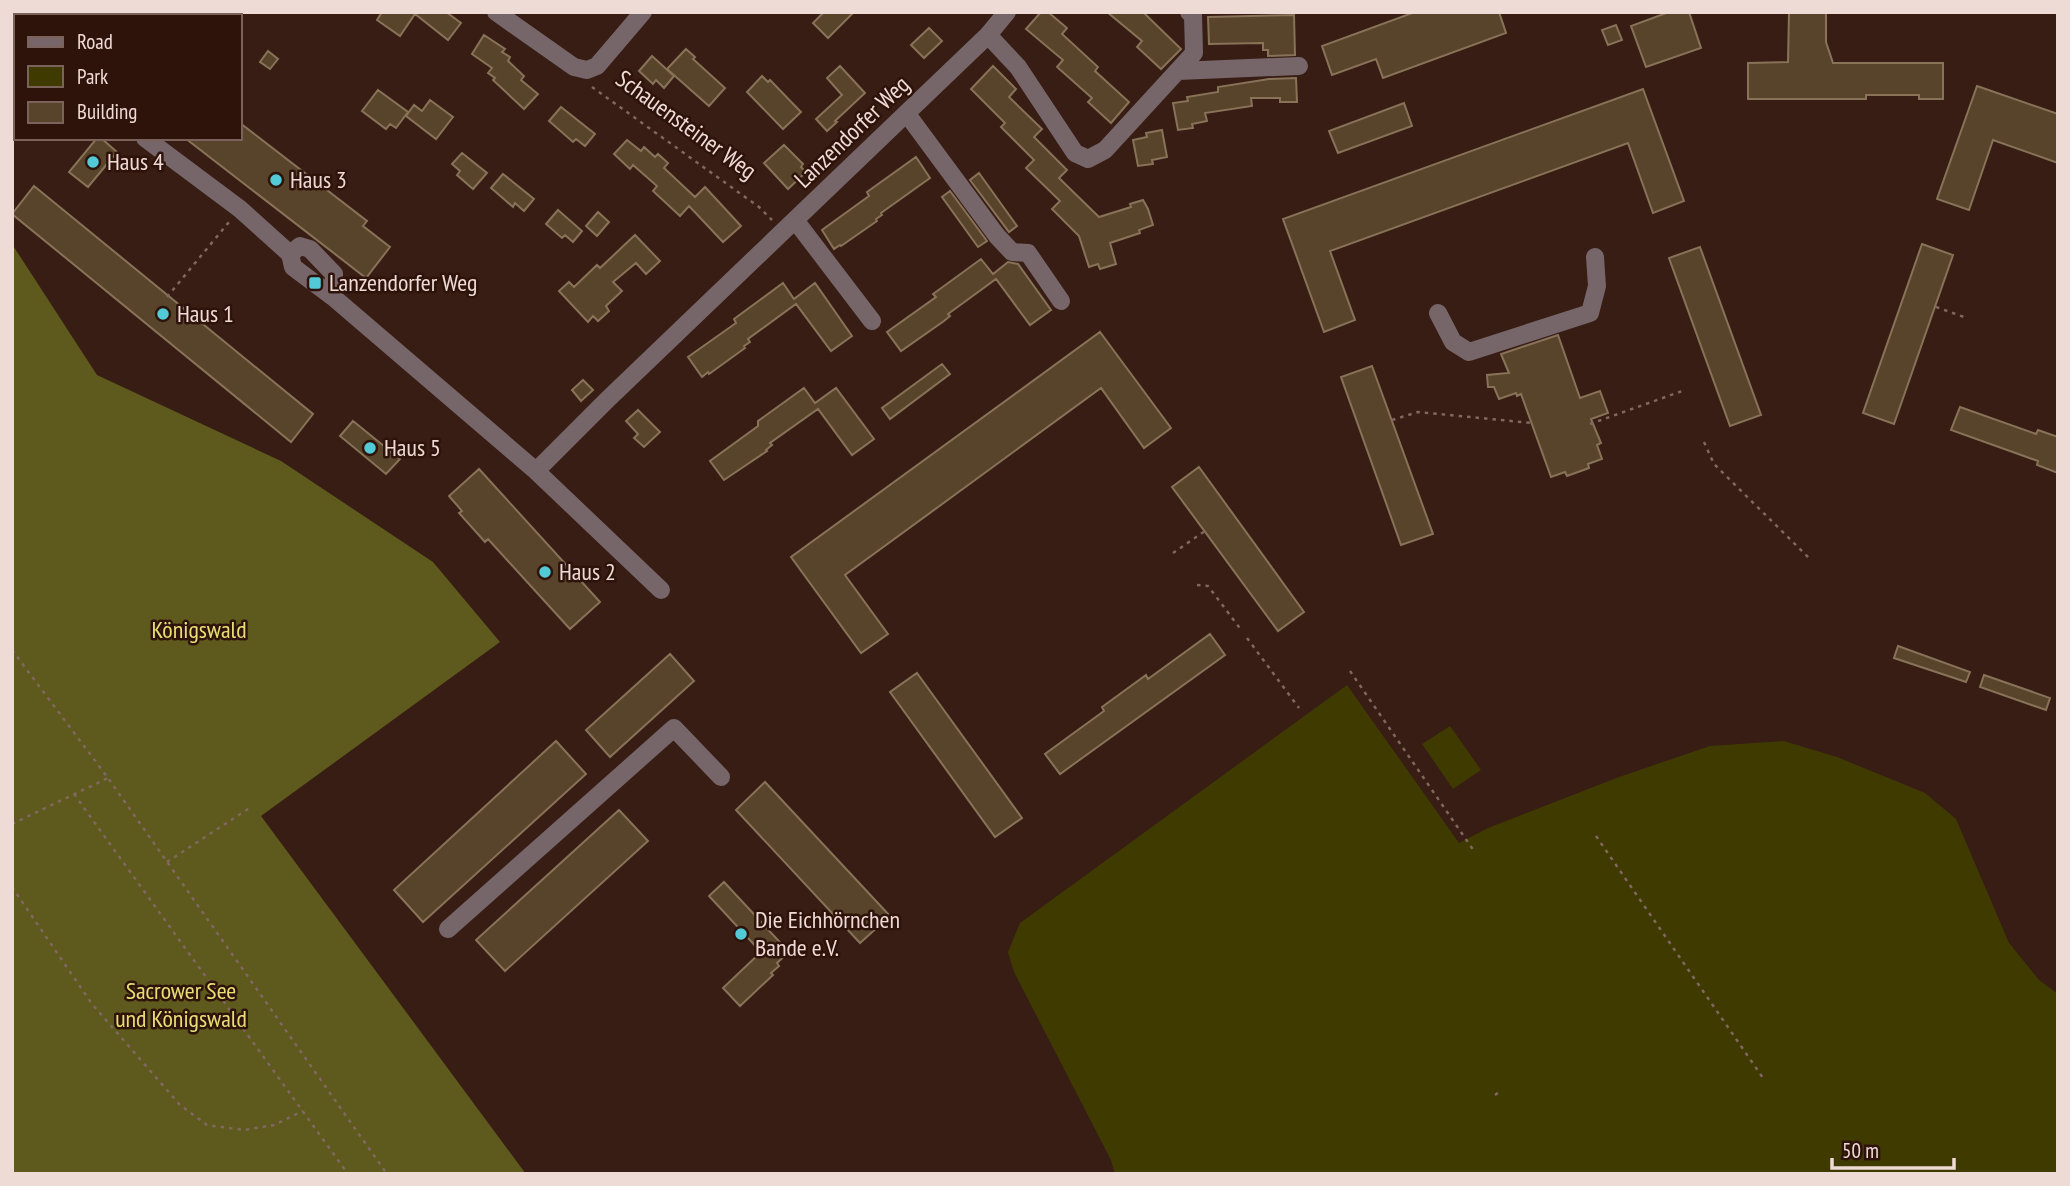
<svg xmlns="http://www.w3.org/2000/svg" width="2070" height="1186" font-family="'PT Sans Narrow',sans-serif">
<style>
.green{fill:#3f3b00}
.forest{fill:#5e591d}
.building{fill:#57442b;stroke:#887258;stroke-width:2}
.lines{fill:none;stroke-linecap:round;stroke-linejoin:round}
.path{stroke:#806760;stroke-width:2.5;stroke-dasharray:3.5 5;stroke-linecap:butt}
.minor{stroke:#766669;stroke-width:18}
.poi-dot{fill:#52cbd7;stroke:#2e130b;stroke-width:2.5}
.labels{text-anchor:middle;stroke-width:5;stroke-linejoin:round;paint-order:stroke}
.street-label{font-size:24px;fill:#efdbd5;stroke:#2e130b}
.poi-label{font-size:24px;fill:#efdbd5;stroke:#2e130b;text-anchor:start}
.park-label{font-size:24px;fill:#e8e074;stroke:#2e130b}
</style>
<rect width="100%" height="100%" fill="#381d14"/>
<!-- green -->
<path class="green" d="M1347,685L1459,843L1488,828L1619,777L1710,746L1784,741L1837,757L1925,793L1956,819L2009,943L2039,980L2058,994V1174H1115L1111,1160L1014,972L1008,952L1020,923Z
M1450,726L1481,770L1453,789L1422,744Z"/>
<!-- forest -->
<path class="forest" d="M12,244L97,375L281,461L433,562L500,642L261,816L526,1174H12Z"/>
<!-- building -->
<path class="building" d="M382,12H446L461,23L448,40L415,14L400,36L377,20Z
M824,12H854L828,38L813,23Z
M1041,12H1048L1067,28L1062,34L1098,67L1095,71L1129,102L1111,123L1088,102L1092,98L1057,67L1063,60L1026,29Z
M1107,12H1143L1181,49L1161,69L1137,47L1142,41Z
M1415,12H1499L1506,33L1383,78L1376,59L1332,75L1322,46Z
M1669,12H1689L1701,48L1646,67L1631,26Z
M1789,12H1826V42L1833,63H1943V99H1919V95H1866V99H1748V63L1788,62Z
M1294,15L1295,55L1268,56V50H1263V43L1209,44L1208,17Z
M1616,25L1622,40L1608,45L1602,30Z
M929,28L942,41L924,58L911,45Z
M484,35L505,49L502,52L510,57L508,61L524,76L521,80L538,94L524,109L493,80L495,78L488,73L492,68L472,54Z
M686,49L695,57L693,59L725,88L709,106L667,69Z
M268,51L278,59L270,69L260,62Z
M652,56L674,76L664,88L656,80L653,84L639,71Z
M840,66L865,93L835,121L837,122L827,131L816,119L842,95L827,78Z
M993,66L1016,89L1009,97L1042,129L1034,137L1067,170L1059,178L1099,217L1131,207L1130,204L1143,200L1148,209L1153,225L1139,230L1140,233L1110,243L1116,264L1100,269L1098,264L1089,267L1079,236L1052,209L1060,201L1026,168L1034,160L1001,127L1005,123L971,89Z
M762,76L768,82L770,80L801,112L783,129L747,92Z
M1296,78L1297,102H1280V98H1251L1252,106L1205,113L1207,121L1192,124L1193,128L1178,130L1173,103L1188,101L1187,97L1218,92V87L1269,79Z
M1977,86L2058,114V163L1993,140L1969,210L1937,199Z
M1643,89L1684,201L1653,213L1628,143L1330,251L1355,320L1324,332L1283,219Z
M378,90L408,112L396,128L390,124L386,129L362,111Z
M430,100L453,117L436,139L406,116L414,105L422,111Z
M1404,103L1412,126L1338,153L1329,131Z
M561,107L595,134L585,146L576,139L573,142L549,121Z
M240,123L367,221L363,226L390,247L366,278L185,138H240Z
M1162,130L1167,157L1152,160L1153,164L1138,166L1133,140L1147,137L1146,133Z
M97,138H101L117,152L88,187L69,172Z
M627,140L641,151L644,147L655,157L658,154L668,163L664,168L695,197L705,187L741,226L723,242L689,206L680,216L653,191L657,186L633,165L630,169L614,154Z
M784,145L803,164L801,167L806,172L788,189L764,163Z
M462,153L487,173L473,189L457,175L460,171L452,164Z
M916,157L930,178L881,213L882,215L876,219L877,221L841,246L840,245L834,249L822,230L869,196L867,192Z
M979,173L1017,226L1009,232L970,180Z
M503,174L534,199L524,211L515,203L513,207L491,188Z
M34,186L313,414L291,442L12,214Z
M950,191L987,241L978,247L942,197Z
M558,210L582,231L573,242L565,235L562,238L546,224Z
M598,212L609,222L597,236L586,226Z
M635,235L660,261L646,274L636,263L613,282L622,291L606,306L609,311L598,321L593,316L588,322L559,291L569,282L574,287L597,265L600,268Z
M1922,244L1953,255L1894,424L1863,413Z
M1700,247L1761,415L1730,426L1669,258Z
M981,259L993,274L1008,262L1018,264L1051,310L1030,325L996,279L948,314L950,316L944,321L901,351L887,332L936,297L933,294Z
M783,283L794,299L815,283L852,336L831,351L796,304L748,339L750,342L744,346L745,348L709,374L708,372L702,377L688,357L736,323L734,319Z
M1100,332L1171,428L1144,448L1101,388L845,575L888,634L861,653L791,557Z
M1558,335L1580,398L1600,391L1608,413L1591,419L1601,443L1597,445L1602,459L1588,464L1589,468L1567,476L1565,472L1551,477L1521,394L1517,396L1516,393L1499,399L1494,387H1488L1487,375L1509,373L1501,354Z
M942,364L950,374L890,419L882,408Z
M1372,366L1433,534L1401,545L1341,377Z
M583,380L593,390L581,401L572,390Z
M804,388L815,403L836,388L874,439L852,455L818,409L770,443L772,445L766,450L767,451L724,480L710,461L758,426V421Z
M1960,407L2036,434L2038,430L2058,437V473L2037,465L2038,461L1951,430Z
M638,410L660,432L644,447L634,438L638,434L626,421Z
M353,421L400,459L386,474L340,436Z
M1199,467L1304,612L1278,631L1172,487Z
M479,469L600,602L570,629L488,539L485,542L459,513L462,511L449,496Z
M1210,634L1225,655L1060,774L1045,754L1104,711L1102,707L1146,675L1148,679Z
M1898,646L1970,672L1966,682L1894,658Z
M670,654L694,681L610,757L586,730Z
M917,673L1022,818L995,837L890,692Z
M1984,675L2050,698L2046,710L1980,687Z
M556,741L586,774L423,922L394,890Z
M765,782L890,916L860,943L736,810Z
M619,810L648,841L505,971L476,940Z
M724,882L789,952L777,963L779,966L771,973L773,975L740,1006L723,988L761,952L709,896Z"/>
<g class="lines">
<!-- path -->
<path class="path" d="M592,87L759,207L772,220
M167,297L229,222
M1936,307L1964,317
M1392,420L1418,412L1532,423
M1590,424L1685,390
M1704,442L1714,464L1811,560
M1173,553L1205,531
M1197,585L1208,586L1242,631
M1247,638L1299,708
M12,650L108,778L387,1174
M1350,671L1474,851
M74,794L348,1174
M12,824L108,778
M1596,836L1763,1078
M167,862L251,807
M12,887L92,1004L180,1105L207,1125L244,1130L274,1125L303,1111
M1495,1095L1501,1091"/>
<!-- minor -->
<path class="minor" d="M496,12L574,67L587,70L597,66L643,12
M98,16L99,12
M988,35L1018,67L1075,153L1088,159L1105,150L1194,53L1193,15L1189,12
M1178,71L1299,66
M907,114L997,236L1012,252L1028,253L1061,301
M145,138L240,209L290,254L293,267L333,297L536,471L661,590
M795,220L872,321
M290,254L300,246L310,249L334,274L333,297
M1438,313L1453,342L1469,352L1590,313L1597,286L1595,257
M536,471L607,400L988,35L1007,12
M448,929L674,728L721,777"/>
</g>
<!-- markers -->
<g class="poi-dot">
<circle cx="93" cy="162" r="7"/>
<circle cx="276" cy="180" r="7"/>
<rect x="308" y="276" width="14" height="14" rx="3.5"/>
<circle cx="163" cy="314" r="7"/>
<circle cx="370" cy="448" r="7"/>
<circle cx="545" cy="572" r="7"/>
<circle cx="741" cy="934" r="7"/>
</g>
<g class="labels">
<!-- street labels -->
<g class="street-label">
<text transform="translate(686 125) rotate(36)" y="8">Schauensteiner Weg</text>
<text transform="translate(852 132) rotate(-44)" y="8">Lanzendorfer Weg</text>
</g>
<!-- poi labels -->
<g class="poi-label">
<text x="107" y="170">Haus 4</text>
<text x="290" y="188">Haus 3</text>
<text x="329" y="291">Lanzendorfer Weg</text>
<text x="177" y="322">Haus 1</text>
<text x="384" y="456">Haus 5</text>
<text x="559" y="580">Haus 2</text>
<text x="755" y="928">Die Eichhörnchen<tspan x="755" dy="28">Bande e.V.</tspan></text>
</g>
<!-- park labels -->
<g class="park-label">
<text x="199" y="638">Königswald</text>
<text x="181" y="999">Sacrower See<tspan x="181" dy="28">und Königswald</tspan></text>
</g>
</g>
<!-- border -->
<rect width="2070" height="1186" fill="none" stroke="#efdbd5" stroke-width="28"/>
<!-- legend -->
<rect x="14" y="14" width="228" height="126" fill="#2e130b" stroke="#7b635c" stroke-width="2"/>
<rect x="28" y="37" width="35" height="10" fill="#766669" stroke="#7b635c" stroke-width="2"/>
<text x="77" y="49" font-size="21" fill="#efdbd5">Road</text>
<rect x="28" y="66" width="35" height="21" fill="#3f3b00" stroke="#7b635c" stroke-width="2"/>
<text x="77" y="84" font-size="21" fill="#efdbd5">Park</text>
<rect x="28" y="102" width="35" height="21" fill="#57442b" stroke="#7b635c" stroke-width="2"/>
<text x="77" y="119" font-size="21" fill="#efdbd5">Building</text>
<!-- scale -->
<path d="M1832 1158v10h122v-10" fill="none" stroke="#efdbd5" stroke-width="3.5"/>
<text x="1842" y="1158" font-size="21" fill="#efdbd5" stroke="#2e130b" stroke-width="5" paint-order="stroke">50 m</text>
</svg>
